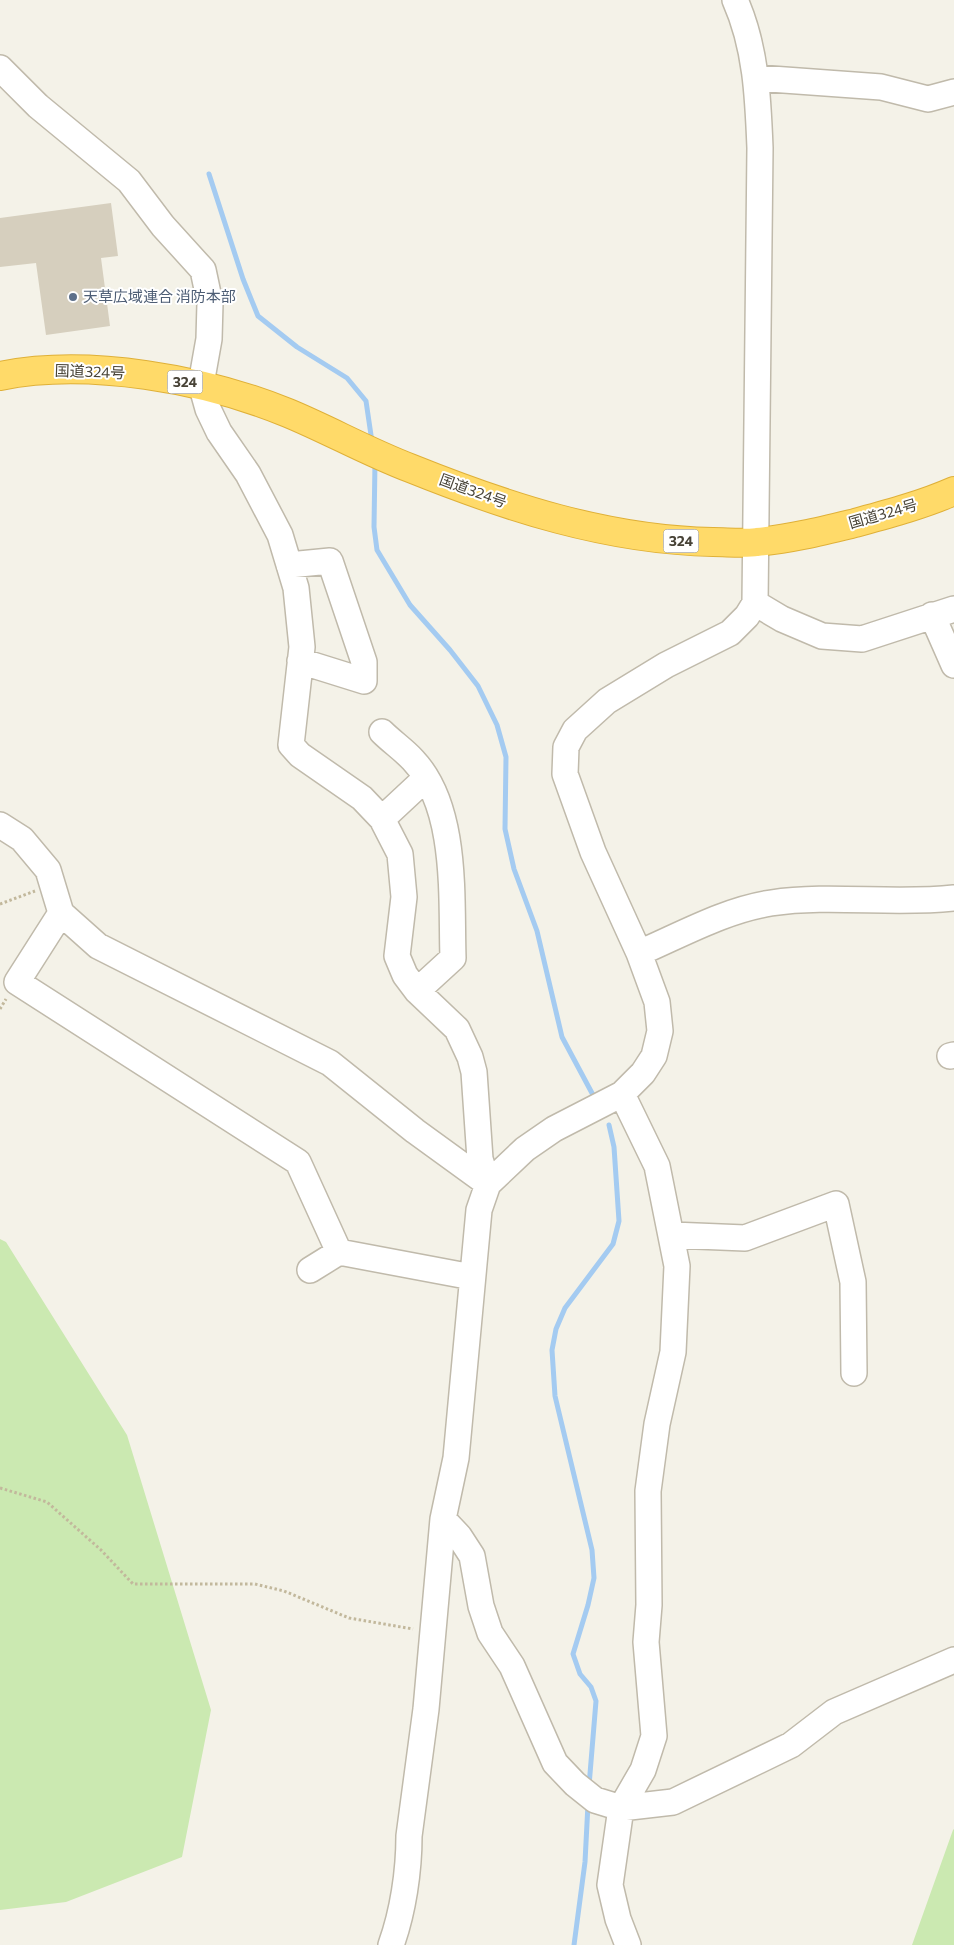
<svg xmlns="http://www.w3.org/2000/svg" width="954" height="1945" font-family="Commissioner,'Noto Sans JP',sans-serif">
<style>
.green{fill:#cbe9b1}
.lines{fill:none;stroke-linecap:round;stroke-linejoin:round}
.stream{stroke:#a4cbf1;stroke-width:5}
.building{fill:#d6cfbe}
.minor-casing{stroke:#c0baab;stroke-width:28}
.highway-casing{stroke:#dfb038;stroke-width:30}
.path{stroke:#c2b89c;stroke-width:3;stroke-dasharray:2.5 2.5;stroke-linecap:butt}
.minor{stroke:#fff;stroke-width:25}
.highway{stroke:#ffda69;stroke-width:28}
.service-dot{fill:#5c6f8a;stroke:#fff;stroke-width:2}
.labels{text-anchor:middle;stroke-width:4;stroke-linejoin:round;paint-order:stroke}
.shield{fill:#fff;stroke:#7f7b73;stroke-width:1}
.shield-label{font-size:14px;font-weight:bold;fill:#484337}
.service-label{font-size:15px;fill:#4e5e75;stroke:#fff;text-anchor:start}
.street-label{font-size:15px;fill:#484337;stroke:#fff}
</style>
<rect width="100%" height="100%" fill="#f4f2e8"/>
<!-- green -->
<path class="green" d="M0,1239L6,1242L127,1435L211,1710L182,1857L66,1902L0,1910Z
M954,1829V1945H912L953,1830Z"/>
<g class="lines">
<!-- stream -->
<path class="stream" d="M209,174L243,279L258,316L297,347L347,378L366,401L372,442
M375,462L374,527L377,550L410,605L450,650L478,686L497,725L506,757L505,829L514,869L537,931L562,1037L593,1095
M589,1786L596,1701L591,1687L580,1674L573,1654L588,1605L594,1578L592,1550L555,1396L552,1350L556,1329L565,1308L613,1244L619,1221L614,1147L609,1125
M574,1945L585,1862L588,1804"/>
</g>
<!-- building -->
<path class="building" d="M111,203L118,256L101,258L110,326L46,335L36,263L0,267V218Z"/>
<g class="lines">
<defs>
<path id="minor" d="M0,68L38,106L129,181L163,226L203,270L210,303L209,339L201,384L208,409L219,432L248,474L280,535L296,588L302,647L291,745L300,755L362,798L382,819L400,854L404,897L397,956L405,975L417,991L457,1029L470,1057L474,1072L480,1159L488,1184
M757,78L881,87L928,99L954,92
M289,565L330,561L364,662V681L300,661
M755,603L782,619L822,636L862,639L954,609
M932,615L954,665
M382,732C392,742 404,750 413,760C458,808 451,897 453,958L417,991
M382,819L426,778
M0,825L22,839L48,870L61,913L98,946L330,1063L415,1131L488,1184
M61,913L17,982L298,1162L339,1252
M639,953C681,935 725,910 771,903C832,894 893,905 954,898
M950,1056L954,1055
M622,1094L657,1166L677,1266L673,1352L657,1424L648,1491L649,1605L646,1642L654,1736L643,1770L621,1808L610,1885L618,1919L628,1945
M672,1235L745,1238L836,1204L853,1282L854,1373
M310,1270L339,1252L472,1277
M443,1519L459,1536L472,1556L481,1606L490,1633L512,1666L555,1763L575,1784L595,1800L621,1808L673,1802L791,1745L834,1712L954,1660
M391,1945C403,1912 409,1871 409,1836L426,1709L443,1519L456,1458L479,1210L488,1184L525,1149L554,1129L622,1094L643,1073L654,1056L660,1031L657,1002L639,953L593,852L565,774L566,747L575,730L607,701L666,665L730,633L747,616L755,603L760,148C758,97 756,47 735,0"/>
<path id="highway" d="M0,376C88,358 205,379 288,413C329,430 368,452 410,468C507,507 607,540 713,542C727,542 743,544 757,542C790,539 822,531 855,523C888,514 922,505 954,491"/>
</defs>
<!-- minor casing -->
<use href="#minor" class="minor-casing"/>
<!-- highway casing -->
<use href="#highway" class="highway-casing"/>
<!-- path -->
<path class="path" d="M0,904L35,891
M0,1009L6,999
M0,1488L47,1502L101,1550L133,1584H255L284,1591L349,1618L413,1629"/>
<!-- minor -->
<use href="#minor" class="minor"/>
<!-- highway -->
<use href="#highway" class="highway"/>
</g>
<!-- markers -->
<circle class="service-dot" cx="73" cy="297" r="5"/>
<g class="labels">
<!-- shield labels -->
<g class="shield">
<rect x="167.5" y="370.5" width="35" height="23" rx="4"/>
<rect x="663.5" y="529.5" width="35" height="23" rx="4"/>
</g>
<g class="shield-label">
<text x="185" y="387">324</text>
<text x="681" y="546">324</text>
</g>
<!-- service labels -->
<g class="service-label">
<text x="83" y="302">天草広域連合 消防本部</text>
</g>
<!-- street labels -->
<g class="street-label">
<text transform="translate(90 372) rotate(2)" y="5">国道324号</text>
<text transform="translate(473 491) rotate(20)" y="5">国道324号</text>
<text transform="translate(883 514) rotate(-16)" y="5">国道324号</text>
</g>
</g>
</svg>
